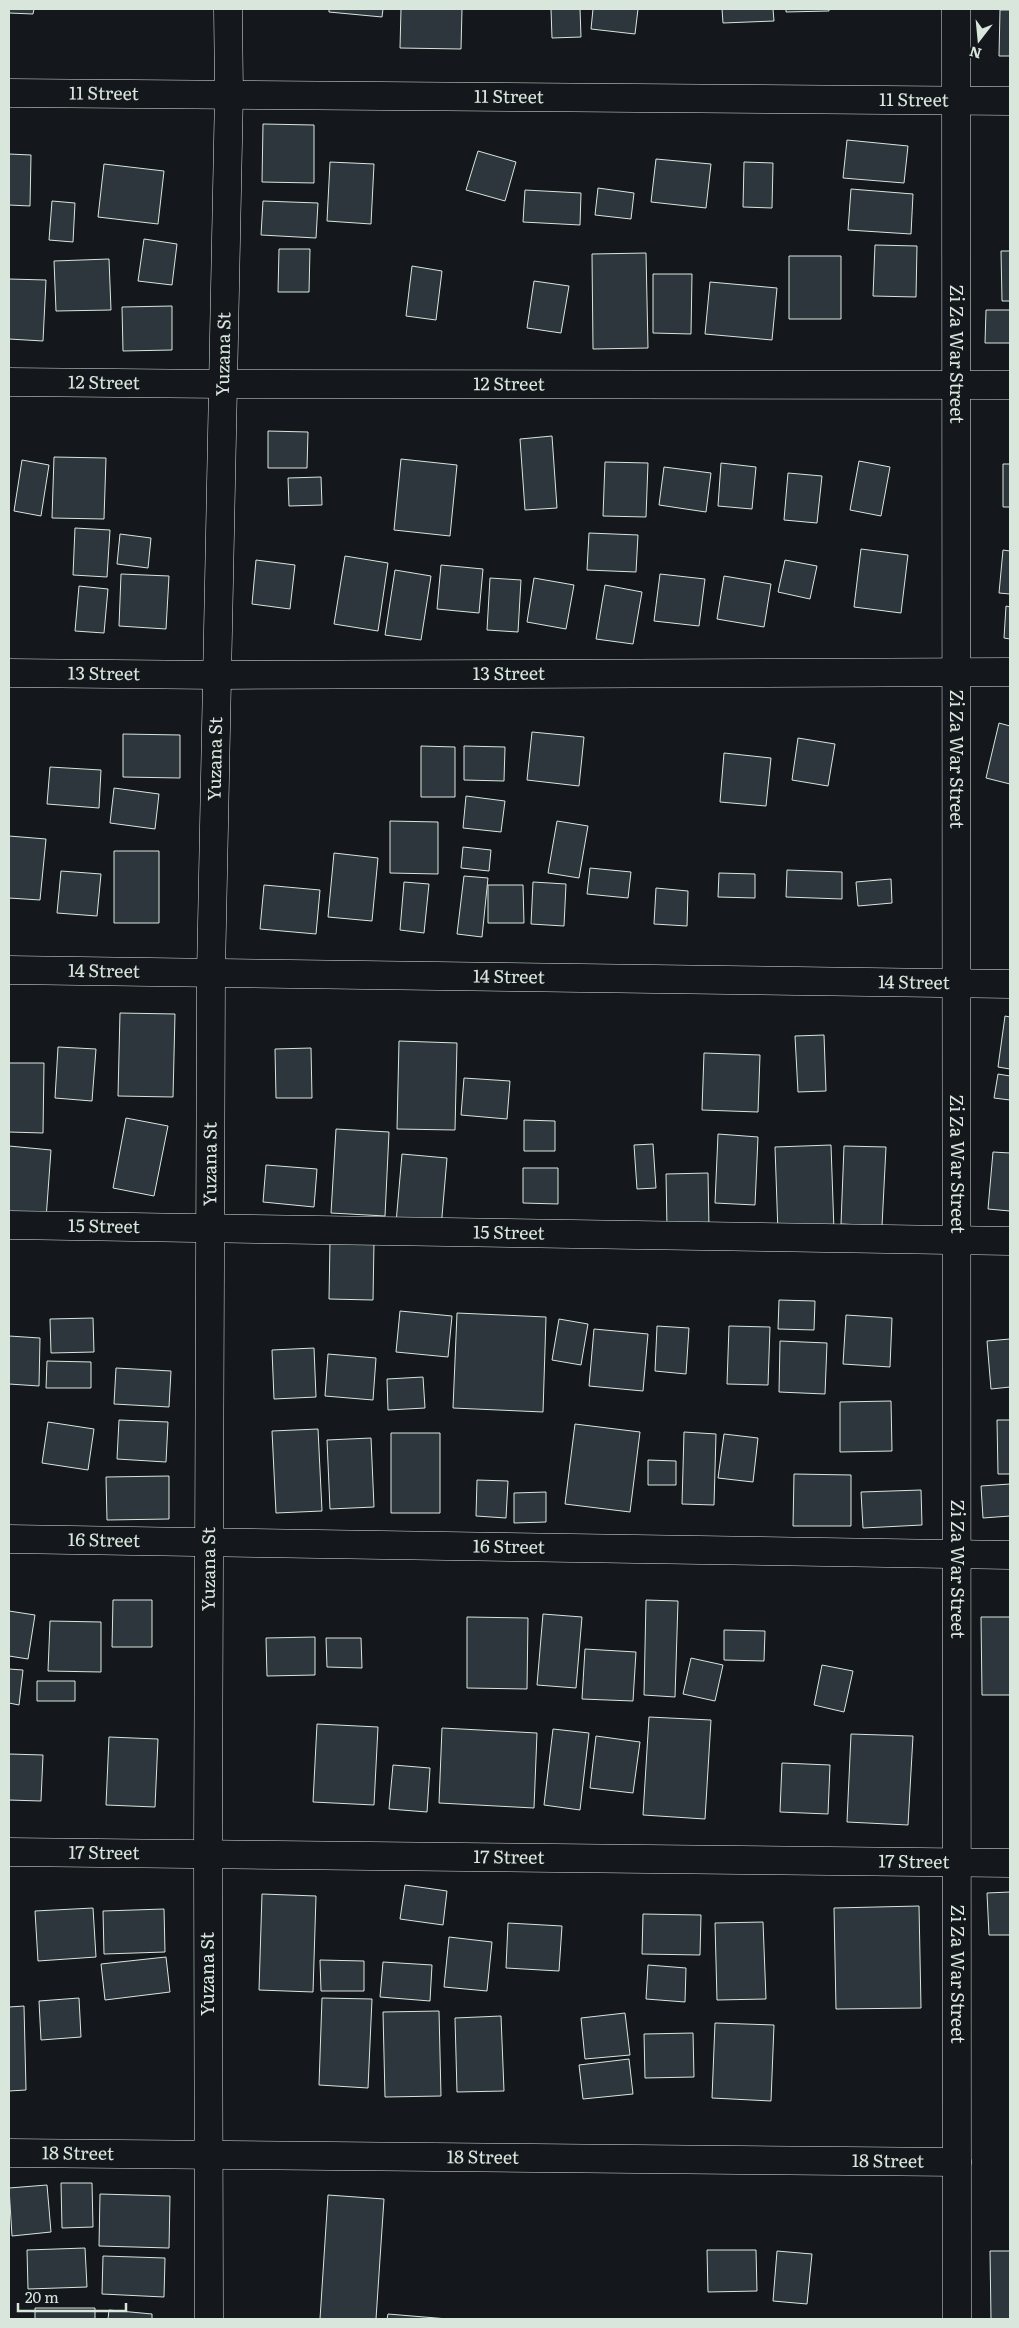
<svg xmlns="http://www.w3.org/2000/svg" width="1019" height="2328" font-family="Literata,serif">
<style>
.building{fill:#2c363c;stroke:#d8e6dc}
.lines{fill:none;stroke-linecap:round;stroke-linejoin:round}
.minor-casing{stroke:#d8e6dc;stroke-width:29}
.minor{stroke:#14181c;stroke-width:28}
.labels{text-anchor:middle;stroke-width:4;stroke-linejoin:round;paint-order:stroke}
.street-label{font-size:18px;fill:#d8e6dc;stroke:#14181c}
</style>
<rect width="100%" height="100%" fill="#14181c"/>
<!-- building -->
<path class="building" d="M9,9H34L33,14L9,13Z
M329,9H383L382,17L329,12Z
M401,9H462L461,49L400,48Z
M551,9H580L581,37L552,38Z
M593,9H638L635,34L591,29Z
M722,9H773L774,21L723,23Z
M786,9H829V11L786,12Z
M1000,10H1010V56H999Z
M263,124L314,125V183L262,182Z
M847,140L908,146L904,183L843,178Z
M478,151L516,162L505,201L466,190Z
M9,154L31,155L30,206L9,205Z
M656,159L711,164L706,208L651,202Z
M330,162L374,164L371,224L327,221Z
M744,162L773,163L772,208L743,207Z
M104,164L164,171L158,224L98,217Z
M598,188L634,193L631,219L595,215Z
M851,189L913,194L911,234L848,230Z
M525,190L581,193L580,225L523,222Z
M52,201L75,203L73,242L49,240Z
M263,201L318,203L316,238L261,235Z
M144,239L177,244L172,285L138,281Z
M875,245L917,246L916,297L873,296Z
M279,249H310L309,292H278Z
M1001,251H1010V301H1002Z
M646,253L648,348L593,349L592,254Z
M789,256H841V319H789Z
M109,259L111,310L56,311L54,261Z
M412,266L442,271L436,320L406,316Z
M653,274H692L691,334L653,333Z
M9,279L46,280L43,341L9,339Z
M534,281L569,286L561,333L527,328Z
M710,282L777,288L772,340L705,334Z
M172,306V350L123,351L122,307Z
M986,310H1010V343H985Z
M268,431L308,432L307,468H268Z
M552,436L557,508L525,510L520,439Z
M54,457L106,458L104,519L52,518Z
M401,459L457,465L450,536L394,530Z
M22,460L49,465L41,516L14,511Z
M859,461L890,467L881,516L850,510Z
M605,462L648,463L646,517L603,516Z
M721,463L756,467L752,509L718,506Z
M1003,464H1010V507H1003Z
M664,467L711,473L706,512L659,505Z
M788,473L822,476L817,523L784,520Z
M321,477L322,505L289,506L288,478Z
M75,528L110,530L107,577L73,575Z
M589,533L638,535L636,572L587,570Z
M120,534L151,538L148,568L117,564Z
M861,549L908,555L901,613L854,607Z
M1003,550L1010,551V594L999,593Z
M345,556L388,563L378,631L334,624Z
M256,560L295,565L290,609L252,604Z
M785,560L817,566L810,599L778,592Z
M441,565L483,569L479,613L437,609Z
M395,570L431,576L421,640L385,635Z
M121,574L169,576L166,629L119,626Z
M660,574L705,579L699,626L654,621Z
M724,576L771,584L764,627L717,619Z
M490,578L521,580L518,632L487,630Z
M534,578L574,585L566,629L527,622Z
M605,585L642,592L633,644L596,639Z
M79,586L108,589L104,633L75,631Z
M1006,606L1010,607V639L1004,638Z
M999,723L1010,726V784L986,778Z
M532,732L584,737L579,786L527,780Z
M123,734L180,735V778L123,777Z
M798,738L835,744L828,786L792,780Z
M421,746L455,747V797H421Z
M464,746L505,747L504,781L464,780Z
M724,753L771,758L766,806L720,802Z
M50,767L101,770L99,808L47,804Z
M114,788L159,794L155,829L110,823Z
M466,796L505,801L501,832L463,828Z
M390,821L438,822V874L390,873Z
M557,821L588,826L579,878L548,873Z
M9,836L46,839L40,900L9,898Z
M463,847L491,850L489,871L461,868Z
M114,851H159V923H114Z
M334,853L378,858L372,921L328,917Z
M590,868L631,872L628,898L587,894Z
M787,870L842,872V899L786,897Z
M61,871L101,874L97,916L57,913Z
M719,873L755,874V898L718,897Z
M464,876L488,878L482,937L457,934Z
M891,879L892,903L858,906L856,882Z
M404,882L429,884L424,933L400,930Z
M533,882L566,884L564,926L531,924Z
M264,885L320,890L316,934L260,929Z
M488,885H523L524,923H488Z
M656,888L688,891L687,926L654,924Z
M120,1013L175,1014L173,1097L118,1096Z
M1005,1016L1010,1017V1069L998,1067Z
M824,1035L826,1091L798,1092L795,1036Z
M399,1041L457,1043L455,1130L397,1129Z
M58,1047L96,1049L92,1101L55,1098Z
M311,1048L312,1098H276L275,1049Z
M704,1053L760,1055L758,1112L702,1110Z
M9,1063H44L43,1133L9,1132Z
M998,1074L1010,1076V1100L994,1098Z
M464,1078L510,1081L507,1119L461,1115Z
M126,1118L168,1126L154,1196L113,1188Z
M524,1120L555,1121V1151H524Z
M336,1129L389,1132L385,1216L331,1213Z
M718,1134L758,1137L755,1205L715,1203Z
M653,1144L656,1188L637,1189L634,1145Z
M831,1145L834,1231L778,1233L775,1147Z
M9,1146L51,1150L46,1219L9,1216Z
M844,1146L886,1147L882,1226L841,1224Z
M993,1152L1010,1153V1211L988,1209Z
M402,1154L447,1158L441,1228L396,1223Z
M266,1165L317,1169L314,1207L263,1202Z
M523,1168H558V1204L523,1203Z
M708,1173L709,1228H667L666,1174Z
M330,1240L374,1241L373,1300L329,1299Z
M779,1300L815,1301L814,1330L778,1329Z
M400,1311L452,1316L448,1357L396,1352Z
M457,1313L546,1317L543,1412L453,1408Z
M846,1315L892,1318L890,1367L843,1364Z
M93,1318L94,1352L51,1353L50,1319Z
M559,1319L588,1324L581,1365L552,1360Z
M657,1326L689,1328L686,1374L655,1371Z
M729,1326L770,1327L768,1385L727,1384Z
M594,1329L648,1334L643,1391L589,1386Z
M9,1336L40,1338L39,1386L9,1384Z
M1010,1339V1387L991,1389L987,1341Z
M780,1341L827,1343L825,1394L779,1392Z
M314,1348L316,1397L274,1399L272,1350Z
M328,1354L376,1358L373,1400L325,1396Z
M47,1361L91,1362V1388H46Z
M116,1368L171,1371L169,1407L114,1404Z
M423,1377L425,1408L388,1410L387,1379Z
M891,1401L892,1451L840,1452V1402Z
M119,1420L168,1422L166,1462L117,1459Z
M997,1420H1010V1474H998Z
M48,1422L94,1429L88,1470L42,1463Z
M575,1424L640,1432L630,1512L565,1504Z
M318,1429L322,1511L276,1513L272,1431Z
M684,1432L716,1434L714,1505L682,1504Z
M391,1433H440V1513H391Z
M724,1434L758,1438L753,1482L718,1478Z
M371,1438L374,1507L330,1509L327,1440Z
M648,1460L676,1461V1485H648Z
M794,1474L851,1475V1526H793Z
M169,1476V1519L107,1520L106,1477Z
M477,1480L508,1481L506,1518L476,1516Z
M1010,1484V1516L983,1518L981,1486Z
M921,1490L922,1525L863,1528L861,1492Z
M546,1492V1522L514,1523V1493Z
M113,1600H152V1647H112Z
M646,1600L678,1601L675,1697L644,1695Z
M9,1611L35,1615L28,1659L9,1656Z
M543,1614L582,1617L576,1688L537,1685Z
M467,1617L528,1618L527,1689L467,1688Z
M981,1617H1010V1695H982Z
M50,1621L101,1622V1672L48,1671Z
M724,1630L765,1631L764,1661L724,1660Z
M315,1637V1675L267,1676L266,1638Z
M326,1638H361L362,1668L327,1667Z
M585,1649L636,1652L633,1701L582,1699Z
M691,1658L723,1665L715,1701L683,1694Z
M822,1665L853,1671L844,1712L814,1705Z
M9,1669L23,1670L19,1705L9,1703Z
M37,1681H75V1701H37Z
M649,1717L711,1720L705,1819L643,1815Z
M317,1724L378,1727L374,1805L313,1802Z
M442,1728L537,1733L534,1808L439,1803Z
M553,1729L589,1733L580,1810L544,1805Z
M851,1734L913,1736L908,1825L847,1822Z
M596,1736L640,1742L633,1793L590,1788Z
M109,1737L158,1739L155,1807L106,1805Z
M9,1754L43,1755L41,1801L9,1800Z
M782,1763L830,1765L828,1814L780,1812Z
M393,1765L430,1768L427,1812L389,1809Z
M405,1885L447,1891L443,1925L400,1919Z
M1010,1892V1935H989L987,1893Z
M262,1894L316,1896L313,1992L259,1990Z
M919,1906L921,2008L836,2009L834,1908Z
M93,1908L96,1957L38,1961L35,1911Z
M164,1909L165,1952L104,1954L103,1911Z
M643,1914L701,1915L700,1955L642,1954Z
M763,1922L766,1999L717,2000L715,1923Z
M508,1923L562,1926L559,1971L506,1968Z
M449,1937L492,1942L487,1991L444,1987Z
M166,1957L170,1992L105,2000L101,1964Z
M320,1960L364,1961V1991H321Z
M383,1962L432,1965L430,2001L380,1997Z
M648,1965L686,1968L685,2002L646,1999Z
M79,1998L81,2037L41,2040L39,2001Z
M322,1998L372,1999L368,2088L319,2085Z
M24,2006L26,2090L9,2091V2007Z
M439,2011L441,2096L385,2097L383,2012Z
M625,2013L630,2055L585,2059L581,2018Z
M501,2016L504,2091L457,2092L455,2018Z
M715,2023L774,2025L771,2101L712,2098Z
M693,2033L694,2077L645,2078L644,2034Z
M629,2059L633,2094L583,2099L579,2065Z
M61,2183H92L93,2227L62,2228Z
M47,2185L51,2232L12,2236L9,2188Z
M100,2194L170,2196L169,2248L99,2246Z
M328,2195L384,2199L376,2319H320Z
M85,2248L87,2287L28,2289L27,2250Z
M707,2250H756L757,2291L708,2292Z
M777,2251L812,2254L807,2304L773,2301Z
M990,2251H1010V2319H991Z
M103,2256L165,2258L164,2297L102,2294Z
M35,2308H95V2319H35Z
M109,2310L152,2314V2319H108Z
M388,2314L448,2319H387Z"/>
<g class="lines">
<defs>
<g id="minor">
<path id="s1" d="M956,9L957,2319"/>
<path id="s2" d="M9,93L1010,101"/>
<path id="s3" d="M9,382L223,384L1010,385"/>
<path id="s4" d="M9,673L217,675L1010,672"/>
<path id="s5" d="M9,970L1010,984"/>
<path id="s6" d="M9,1225L1010,1241"/>
<path id="s7" d="M9,1539L1010,1555"/>
<path id="s8" d="M9,1852L1010,1863"/>
<path id="s9" d="M9,2153L957,2162"/>
<path id="s10" d="M209,2319L208,1853L211,973L229,93L228,9"/>
</g>
</defs>
<!-- minor casing -->
<use href="#minor" class="minor-casing"/>
<!-- minor -->
<use href="#minor" class="minor"/>
</g>
<g class="labels">
<!-- street labels -->
<g class="street-label">
<text dy="6" stroke="none"><textPath href="#s2" startOffset="95">11 Street</textPath></text>
<text dy="6" stroke="none"><textPath href="#s2" startOffset="500">11 Street</textPath></text>
<text dy="6" stroke="none"><textPath href="#s2" startOffset="905">11 Street</textPath></text>
<text dy="6" stroke="none"><textPath href="#s10" startOffset="1965">Yuzana St</textPath></text>
<text dy="6" stroke="none"><textPath href="#s1" startOffset="345">Zi Za War Street</textPath></text>
<text dy="6" stroke="none"><textPath href="#s3" startOffset="95">12 Street</textPath></text>
<text dy="6" stroke="none"><textPath href="#s3" startOffset="500">12 Street</textPath></text>
<text dy="6" stroke="none"><textPath href="#s4" startOffset="95">13 Street</textPath></text>
<text dy="6" stroke="none"><textPath href="#s4" startOffset="500">13 Street</textPath></text>
<text dy="6" stroke="none"><textPath href="#s10" startOffset="1560">Yuzana St</textPath></text>
<text dy="6" stroke="none"><textPath href="#s1" startOffset="750">Zi Za War Street</textPath></text>
<text dy="6" stroke="none"><textPath href="#s5" startOffset="95">14 Street</textPath></text>
<text dy="6" stroke="none"><textPath href="#s5" startOffset="500">14 Street</textPath></text>
<text dy="6" stroke="none"><textPath href="#s5" startOffset="905">14 Street</textPath></text>
<text dy="6" stroke="none"><textPath href="#s10" startOffset="1155">Yuzana St</textPath></text>
<text dy="6" stroke="none"><textPath href="#s1" startOffset="1155">Zi Za War Street</textPath></text>
<text dy="6" stroke="none"><textPath href="#s6" startOffset="95">15 Street</textPath></text>
<text dy="6" stroke="none"><textPath href="#s6" startOffset="500">15 Street</textPath></text>
<text dy="6" stroke="none"><textPath href="#s7" startOffset="95">16 Street</textPath></text>
<text dy="6" stroke="none"><textPath href="#s7" startOffset="500">16 Street</textPath></text>
<text dy="6" stroke="none"><textPath href="#s10" startOffset="750">Yuzana St</textPath></text>
<text dy="6" stroke="none"><textPath href="#s1" startOffset="1560">Zi Za War Street</textPath></text>
<text dy="6" stroke="none"><textPath href="#s8" startOffset="95">17 Street</textPath></text>
<text dy="6" stroke="none"><textPath href="#s8" startOffset="500">17 Street</textPath></text>
<text dy="6" stroke="none"><textPath href="#s8" startOffset="905">17 Street</textPath></text>
<text transform="translate(208 1974) rotate(-90)" y="6">Yuzana St</text>
<text dy="6" stroke="none"><textPath href="#s1" startOffset="1965">Zi Za War Street</textPath></text>
<text dy="6" stroke="none"><textPath href="#s9" startOffset="69">18 Street</textPath></text>
<text dy="6" stroke="none"><textPath href="#s9" startOffset="474">18 Street</textPath></text>
<text dy="6" stroke="none"><textPath href="#s9" startOffset="879">18 Street</textPath></text>
</g>
</g>
<!-- border -->
<rect width="1019" height="2328" fill="none" stroke="#d8e6dc" stroke-width="20"/>
<!-- north arrow -->
<g transform="translate(979 40) rotate(196)" stroke="#14181c" stroke-width="4" paint-order="stroke">
<path d="M0-4L9 19L0 12L-9 19Z" fill="#d8e6dc"/>
<text y="-8" font-size="14" font-weight="bold" text-anchor="middle" fill="#d8e6dc">N</text>
</g>
<!-- scale -->
<path d="M18 2303v8h108v-8" fill="none" stroke="#d8e6dc" stroke-width="2.5"/>
<text x="25" y="2303" font-size="15" fill="#d8e6dc" stroke="#14181c" stroke-width="4" paint-order="stroke">20 m</text>
</svg>
